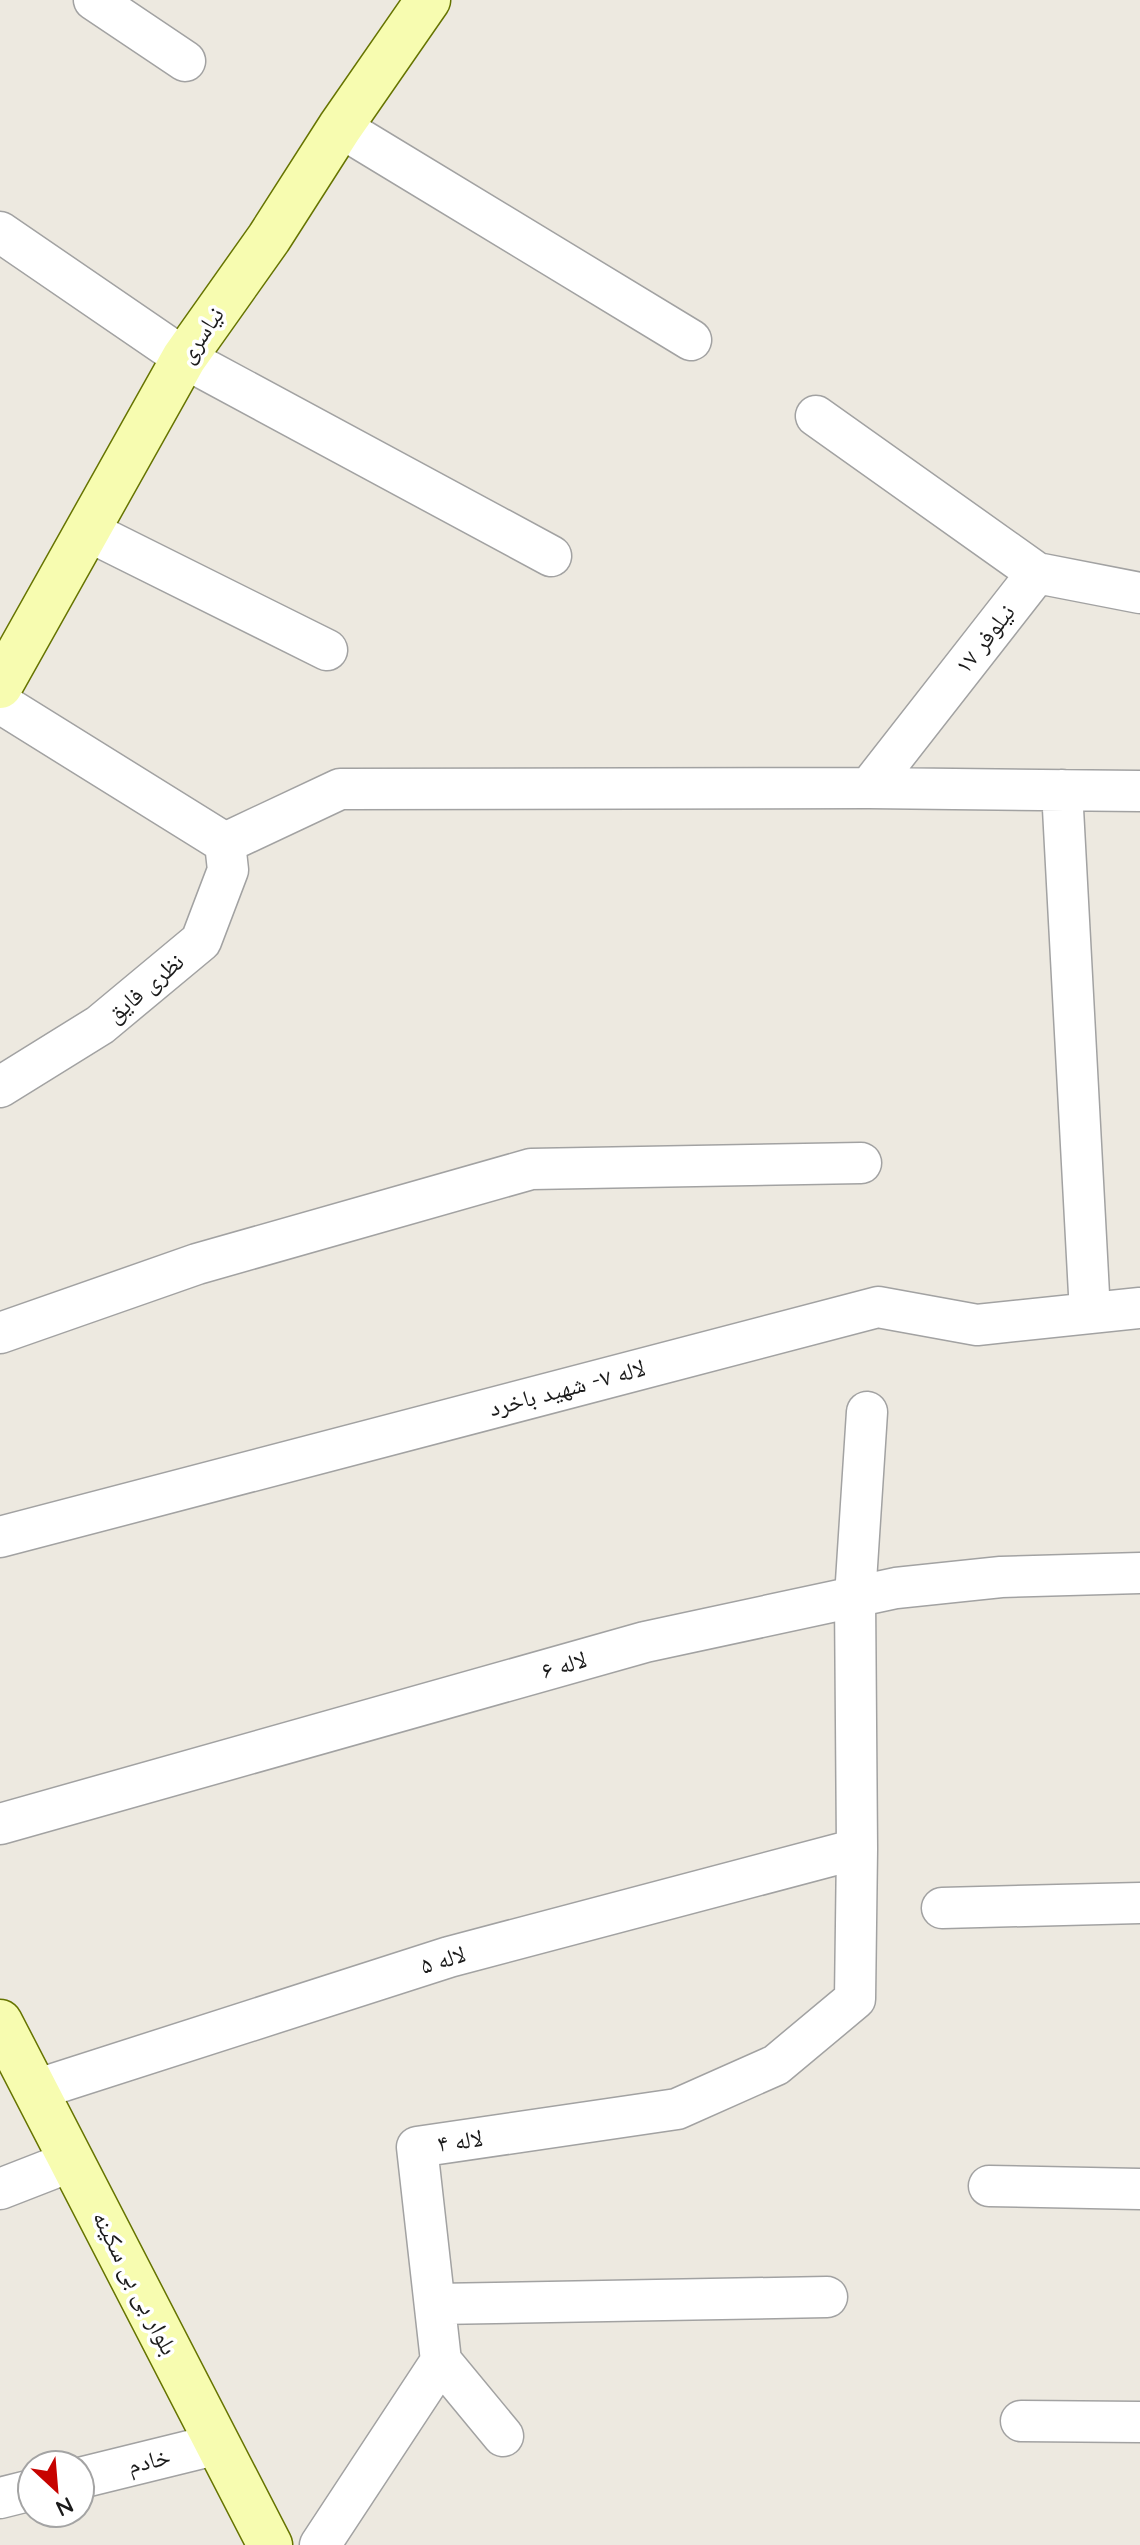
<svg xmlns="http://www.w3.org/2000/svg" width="1140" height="2545" font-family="Quicksand,'Noto Naskh Arabic',sans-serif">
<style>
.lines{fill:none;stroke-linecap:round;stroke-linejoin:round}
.street-casing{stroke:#a2a2a2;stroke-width:43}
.secondary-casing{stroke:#667400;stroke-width:47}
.street{stroke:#fff;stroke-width:40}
.secondary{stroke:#f7fcb0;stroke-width:44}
.labels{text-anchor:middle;stroke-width:7;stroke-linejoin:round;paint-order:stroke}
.street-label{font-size:24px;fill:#1b1b1b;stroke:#fff}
</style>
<rect width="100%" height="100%" fill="#ede9e0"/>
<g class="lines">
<defs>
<path id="street" d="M94,0L185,61
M340,127L691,340
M0,232L184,358L551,556
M816,416L1037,573
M88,531L327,650
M0,703L225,843
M869,788L1037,573L1140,593
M1062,790L1090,1313
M225,843L340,789L869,788L1140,791
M0,1087L100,1025L201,941L228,870L225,843
M0,1333L197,1264L531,1169L861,1163
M0,1537L878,1307L977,1325L1140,1308
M0,1824L645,1642L896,1588L1001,1577L1140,1573
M942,1908L1140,1903
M35,2090L449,1957L857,1849
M989,2186L1140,2189
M0,2189L72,2161
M436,2304L827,2297
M441,2361L503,2436
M1021,2421L1140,2422
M80,2478L218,2444
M0,2498L32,2490
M320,2545L441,2361L417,2147L677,2109L776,2065L855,1999L857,1849L855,1597L867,1412"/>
<path id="secondary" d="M0,686L184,358L269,238L340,127L428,0
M0,2022L270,2545"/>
</defs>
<!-- street casing -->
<use href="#street" class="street-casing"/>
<!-- secondary casing -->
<use href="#secondary" class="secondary-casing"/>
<!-- street -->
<use href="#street" class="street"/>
<!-- secondary -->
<use href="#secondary" class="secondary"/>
</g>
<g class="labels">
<!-- street labels -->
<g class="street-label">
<text transform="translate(201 335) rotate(-56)" y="8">نیاسری</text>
<text transform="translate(985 639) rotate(-52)" y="8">نیلوفر ۱۷</text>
<text transform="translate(145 988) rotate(-40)" y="8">نظری فایق</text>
<text transform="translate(567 1388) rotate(-15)" y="8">لاله ۷- شهید باخرد</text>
<text transform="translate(564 1665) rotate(-16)" y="8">لاله ۶</text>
<text transform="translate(443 1960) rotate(-17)" y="8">لاله ۵</text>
<text transform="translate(460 2141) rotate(-8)" y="8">لاله ۴</text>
<text transform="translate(135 2283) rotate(63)" y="8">بلوار بی بی سکینه</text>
<text transform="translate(149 2461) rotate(-14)" y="8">خادم</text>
</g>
</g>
<!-- north arrow -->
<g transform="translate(56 2489) rotate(154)"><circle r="38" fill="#ffffff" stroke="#a4a4a4" stroke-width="2"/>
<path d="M0-6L14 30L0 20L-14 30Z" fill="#c70300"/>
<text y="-12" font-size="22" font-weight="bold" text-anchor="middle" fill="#1b1b1b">N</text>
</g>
</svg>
